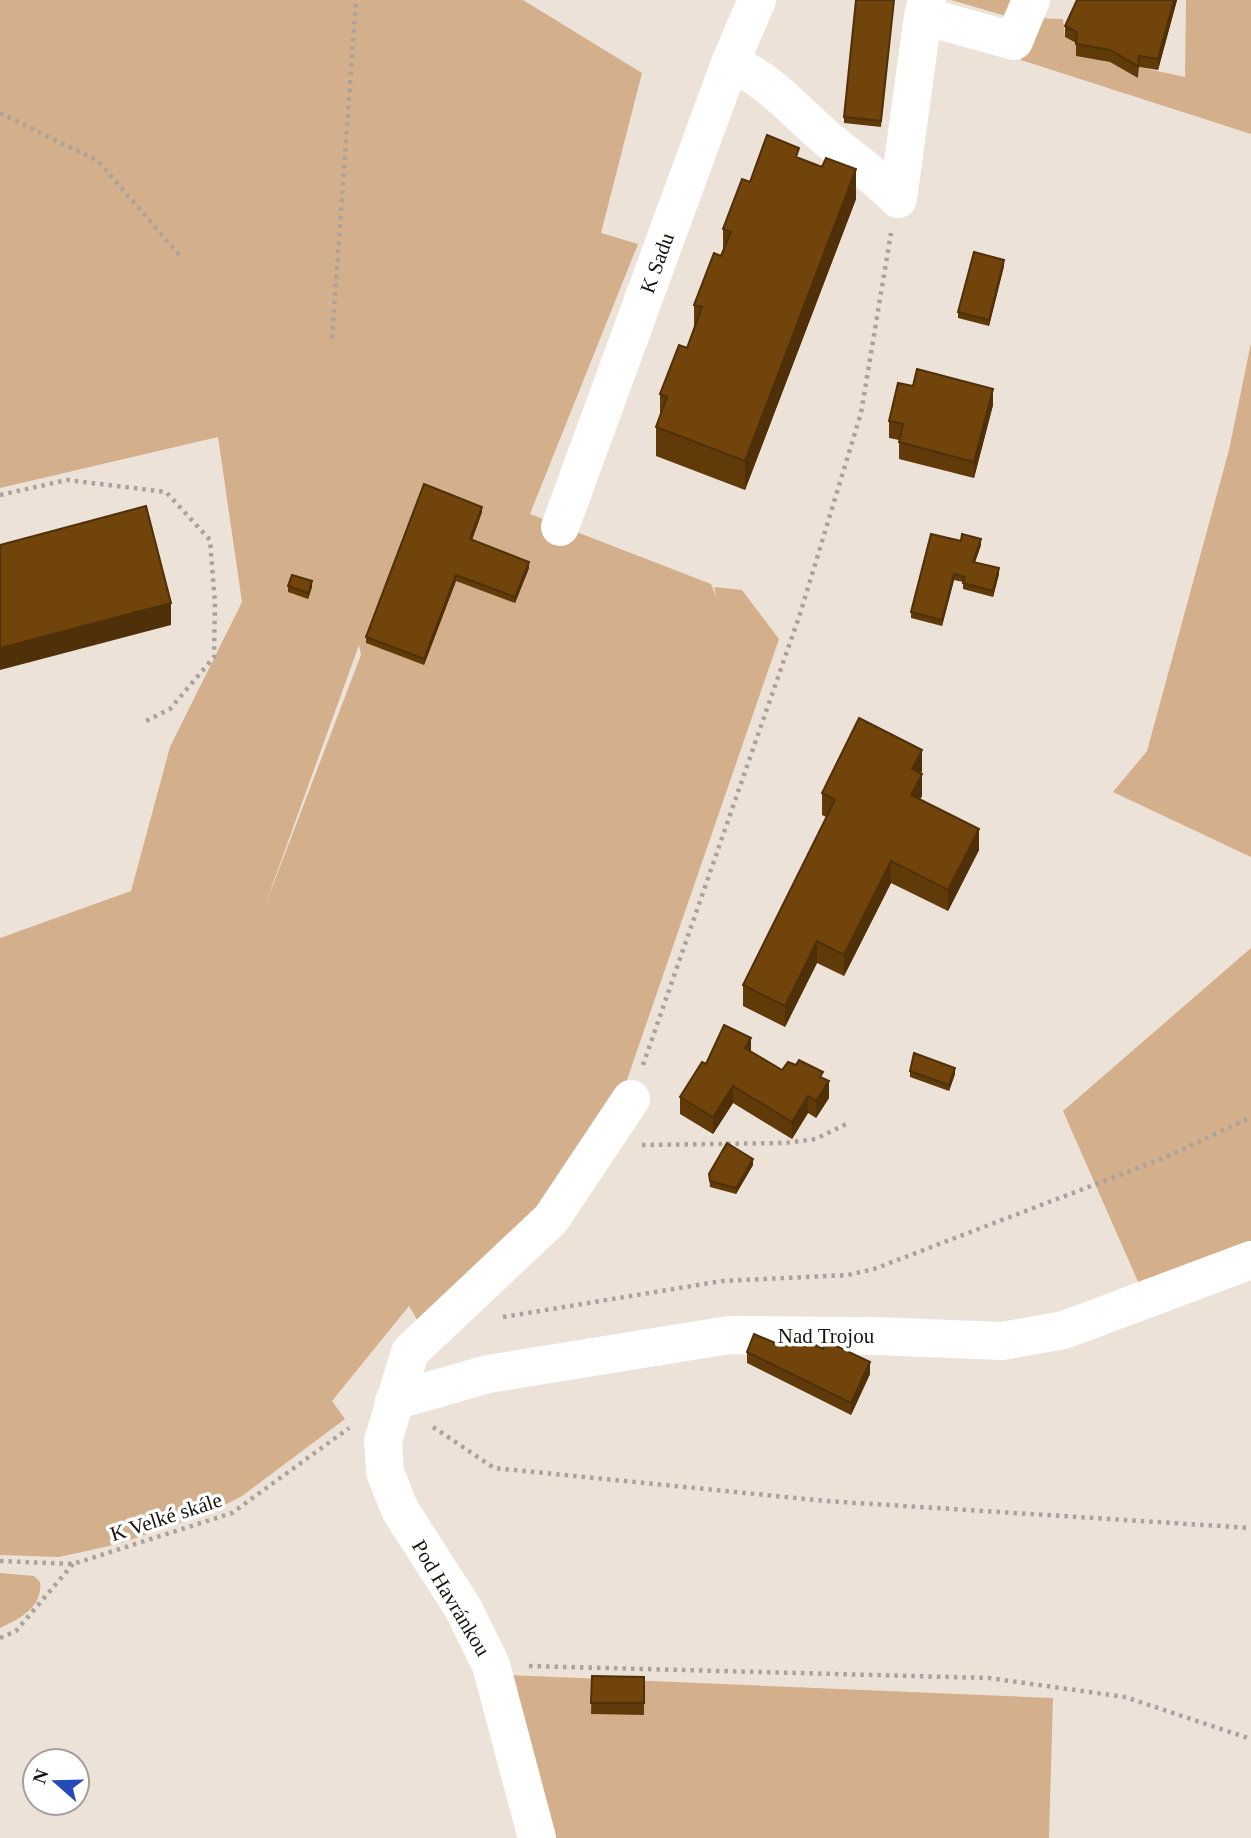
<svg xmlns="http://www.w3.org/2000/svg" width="1251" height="1838" font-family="'Times New Roman',serif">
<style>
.green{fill:#d4af8c;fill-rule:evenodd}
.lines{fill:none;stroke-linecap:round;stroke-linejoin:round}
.path{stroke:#aba39b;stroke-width:4.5;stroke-dasharray:3.5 5;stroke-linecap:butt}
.minor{stroke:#fff;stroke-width:38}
.wall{fill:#613a0a}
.shaded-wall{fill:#4f3008}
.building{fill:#71440c;stroke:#4f3008;stroke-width:2}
.labels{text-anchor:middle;stroke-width:7;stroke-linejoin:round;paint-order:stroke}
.street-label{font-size:21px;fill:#171410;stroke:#fff}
</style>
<rect width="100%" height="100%" fill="#ece2d8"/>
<!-- green -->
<path class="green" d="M0,0H523L642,73L601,233L638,244L530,514L711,584L717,599L714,587L742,590L779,639L619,1103L540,1213L418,1321L409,1306L332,1401L345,1419L242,1496L209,1513L118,1544L59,1557L0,1555V938L131,891L170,747L242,602L218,437L0,488ZM359,645L361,655L263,911Z
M951,0H1020L1013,18Z
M1186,0H1251V134L1021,60L1037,18L1063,19L1065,37L1138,77L1139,67L1185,77Z
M1251,343V857L1113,792L1147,751L1229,450Z
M1251,948V1248L1143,1293L1063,1111Z
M0,1573L34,1576L40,1582C43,1607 20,1619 0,1628Z
M508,1675L1053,1698L1049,1838H551Z"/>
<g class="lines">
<!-- path -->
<path class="path" d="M0,113L98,161L182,258
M332,338L356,0
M0,495L67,480L166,492L210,540L215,603L214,657L170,709L144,722
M643,1065L800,614L861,413L891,233
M642,1145L785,1143L816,1139L846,1124
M503,1317L722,1281L848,1275L874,1269L1164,1158L1251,1117
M433,1427L494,1468L826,1501L1251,1528
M0,1561L73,1564L232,1513L349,1428
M0,1638L16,1631L73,1564
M529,1666L989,1678L1125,1697L1251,1739"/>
<!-- minor -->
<path class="minor" d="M927,0L923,16L1014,41L1031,0
M730,63C767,78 794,110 824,136C848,157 875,175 898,199
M898,199L923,16
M560,527L730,63L757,0
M394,1401L488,1374L729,1335L876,1336L1002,1341L1064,1330L1251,1260
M537,1838L491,1665L463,1608L400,1510L385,1472L383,1441L410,1352L551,1219L631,1099"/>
</g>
<!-- wall -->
<path class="wall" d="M894,0L881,127L844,123V117Z
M1177,0L1158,70L1139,67L1138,78L1110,62L1076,56V43L1065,37V26Z
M799,158L856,199L745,490L656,456V427L660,417V394L687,348L694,327V305L723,251V229L750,182Z
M1004,266L989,326L958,318V312Z
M913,386L993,405L974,478L899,459V440L889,438V421Z
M482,512L472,540L529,568L515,603L456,581L424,665L366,643V637Z
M961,541L981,545L975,562L999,574L993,597L963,589V582L954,580L942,626L911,618V612Z
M288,586L312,587L308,599L288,592Z
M922,771L921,773L922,796L920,799L979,850L948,911L891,883L844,976L817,963L785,1027L743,1006V985L826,817L822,815V793Z
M751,1051L782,1070L823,1078L829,1098L816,1118L808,1113L792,1139L733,1103L713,1134L680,1114V1097Z
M910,1071L955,1074L949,1091L910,1077Z
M753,1165L736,1194L710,1187L709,1174Z
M780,1345H800L823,1349L870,1374L851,1415L747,1363V1352Z
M592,1676L644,1677V1715L591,1714Z"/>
<!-- shaded-wall -->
<path class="shaded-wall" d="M1174,0H1177L1158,70V59Z
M856,169V199L745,490V461Z
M1004,260V266L989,326V320Z
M993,389V405L974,478V462Z
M482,507V512L470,545V539Z
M981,539V545L973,568V562Z
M529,562V568L515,603V597Z
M999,568V574L993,597V591Z
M954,574V580L942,626V620Z
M456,575V581L424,665V659Z
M312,581V587L308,599V593Z
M171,603V625L0,670V648Z
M922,750V771L912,790V769Z
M922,774V796L911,816V795Z
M979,829V850L948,911V890Z
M891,861V883L844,976V955Z
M817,941V963L785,1027V1006Z
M751,1038V1054L745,1048Z
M955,1068V1074L949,1091V1085Z
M829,1081V1098L816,1118V1101Z
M733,1086V1103L713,1134V1117Z
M808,1096V1113L792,1139V1122Z
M753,1159V1165L736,1194V1188Z
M870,1362V1374L851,1415V1403Z"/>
<!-- building -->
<path class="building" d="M856,0H894L881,121L844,117Z
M1077,0H1174L1158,59L1139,56L1138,66L1110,50L1076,44L1077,32L1065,26Z
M767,135L799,148L796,157L822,167L826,158L856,169L745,461L656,427L667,397L660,394L679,345L687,348L702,307L694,305L714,253L721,256L731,232L723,229L742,179L750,182Z
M974,252L1004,260L989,320L958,312Z
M917,369L993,389L974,462L899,442L903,424L889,421L898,383L913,386Z
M424,484L482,507L470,539L529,562L515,597L456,575L424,659L366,637Z
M146,506L171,603L0,648V545Z
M931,534L961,541L962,534L981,539L973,562L999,568L993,591L963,583L965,577L954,574L942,620L911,612Z
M292,575L312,581L308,593L288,586Z
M859,718L922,750L912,769L922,774L911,795L979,829L948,890L891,861L844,955L817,941L785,1006L743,985L835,800L822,793Z
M724,1025L751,1038L745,1048L782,1070L788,1062L796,1065L799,1060L823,1072L820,1077L829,1081L816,1101L808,1096L792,1122L733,1086L713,1117L680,1097L702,1062L706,1064Z
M914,1053L955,1068L949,1085L910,1071Z
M727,1143L753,1159L736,1188L710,1181L709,1174Z
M754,1334L780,1345L783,1338L800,1345L804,1339L823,1349L826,1341L870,1362L851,1403L747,1352Z
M592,1676L644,1677V1703H591Z"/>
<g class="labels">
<!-- street labels -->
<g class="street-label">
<text transform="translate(657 263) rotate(-70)" y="7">K Sadu</text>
<text x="826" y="1343">Nad Trojou</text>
<text transform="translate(166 1517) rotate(-18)" y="7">K Velké skále</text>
<text transform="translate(451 1598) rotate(59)" y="7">Pod Havránkou</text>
</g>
</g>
<!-- north arrow -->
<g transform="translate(56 1782) rotate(290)"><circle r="33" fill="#ffffff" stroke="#a2a19f" stroke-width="2"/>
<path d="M0-5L12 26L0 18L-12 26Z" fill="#254bba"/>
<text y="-10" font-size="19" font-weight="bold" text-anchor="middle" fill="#171410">N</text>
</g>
</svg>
